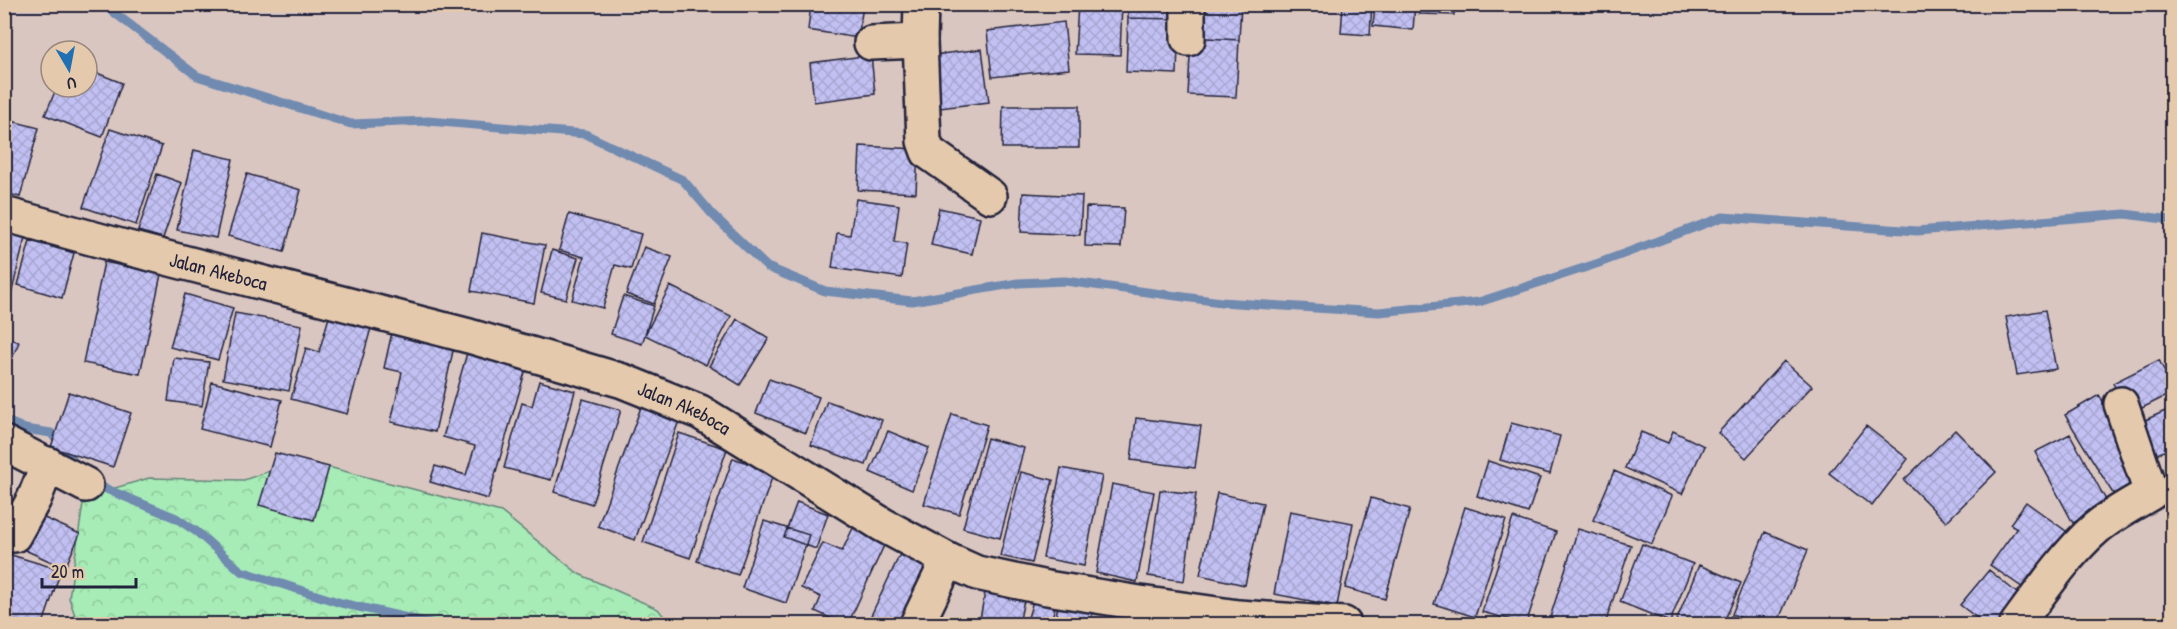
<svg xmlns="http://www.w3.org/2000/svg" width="2177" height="629" font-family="'Patrick Hand',sans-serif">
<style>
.forest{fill:url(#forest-crowns);stroke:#648678;stroke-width:1.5}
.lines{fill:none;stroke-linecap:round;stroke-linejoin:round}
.stream{stroke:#708ab0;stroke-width:9}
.building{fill:url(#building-cross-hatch);stroke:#22223b;stroke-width:1.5}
.minor-casing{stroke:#22223b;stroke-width:38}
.minor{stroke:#e4c9ac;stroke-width:33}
.labels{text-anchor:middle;stroke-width:6;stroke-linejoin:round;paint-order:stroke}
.street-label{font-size:20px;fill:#22223b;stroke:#e4c9ac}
</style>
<defs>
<pattern id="forest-crowns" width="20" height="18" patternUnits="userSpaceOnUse" patternTransform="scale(1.5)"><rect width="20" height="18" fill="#a7ebb6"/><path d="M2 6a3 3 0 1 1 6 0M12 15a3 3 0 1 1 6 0" fill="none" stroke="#8fc99d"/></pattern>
<pattern id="building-cross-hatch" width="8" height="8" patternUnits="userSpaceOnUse" patternTransform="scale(1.5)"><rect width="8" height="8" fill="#c2c0f2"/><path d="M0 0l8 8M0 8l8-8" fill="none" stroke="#a6a5d0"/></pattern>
</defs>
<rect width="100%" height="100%" fill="#dac6c1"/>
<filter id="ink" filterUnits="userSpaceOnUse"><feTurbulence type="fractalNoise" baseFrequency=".0167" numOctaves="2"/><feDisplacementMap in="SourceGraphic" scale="12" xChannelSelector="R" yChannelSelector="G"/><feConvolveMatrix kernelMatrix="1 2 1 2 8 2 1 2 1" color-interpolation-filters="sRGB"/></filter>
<g filter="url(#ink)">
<!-- forest -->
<path class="forest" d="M309,462L501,512L579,574L658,609L670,624H78L69,598L84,497L149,478L244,480L278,468Z"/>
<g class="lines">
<!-- stream -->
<path class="stream" d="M103,4L197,76L351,124L428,121L585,134L683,180L712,214L767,267L825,291L912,301L1018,283L1065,281L1221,302L1379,312L1479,302L1599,263L1723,217L1917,231L2125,214L2172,220
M4,420L25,429L51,433L77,466
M92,483L176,518L197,532L241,571L341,603L434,624"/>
</g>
<!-- building -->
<path class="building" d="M811,4L863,6L858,38L808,30Z
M1078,4H1122L1120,55L1075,54Z
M1128,4H1179V19L1128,18Z
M1193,4H1241L1239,40L1191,37Z
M1343,4H1372L1370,35L1341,33Z
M1375,4H1415L1413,30L1373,26Z
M1419,4H1455L1454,15L1419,14Z
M2043,4H2096V11Z
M1128,18L1179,19L1177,74L1126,72Z
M1064,22L1069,69L992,77L987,31Z
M1191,37L1239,40L1236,97L1188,95Z
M982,49L989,102L940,108L933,55Z
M871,55L875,94L814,102L810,63Z
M87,69L122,83L102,137L45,115L57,87H87Z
M1003,106H1079V148H1002Z
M4,119L39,128L20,197L4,193Z
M110,129L162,146L136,225L83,207Z
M860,146L918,149L916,193L858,190Z
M194,150L233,159L216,238L177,230Z
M157,174L182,183L163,238L138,231Z
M247,174L301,190L284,252L228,236Z
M1023,193L1082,196L1080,235L1021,232Z
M856,199L899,205L894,242L907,243L902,278L832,268L837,233L850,235Z
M1086,207L1124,208L1121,247L1085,246Z
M939,208L980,217L972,254L931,245Z
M569,214L641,234L631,269L615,265L603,308L572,300L584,257L559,250Z
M4,229L26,234L10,299L4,298Z
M482,233L545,245L534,303L471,291Z
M30,241L74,253L62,298L18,285Z
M644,247L672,257L654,304L626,294Z
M552,250L578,258L566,299L541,293Z
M104,262L161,274L140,374L83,363Z
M670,286L731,316L706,365L645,335Z
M185,294L233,308L218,360L170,347Z
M623,296L654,306L642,344L611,334Z
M2045,310L2056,369L2017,375L2006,317Z
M235,313L302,325L289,391L223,379Z
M329,317L371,328L347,414L291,399L306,348L319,352Z
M737,319L769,338L740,385L709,366Z
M393,328L455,342L435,432L391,422L402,372L384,368Z
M4,336L19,342L4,377Z
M469,346L528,362L488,499L430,482L435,466L466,475L475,446L443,437Z
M174,358L209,362L202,406L168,401Z
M2159,360L2172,387V393L2128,415L2113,383Z
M1784,361L1812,386L1746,458L1718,433Z
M769,379L819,397L806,433L756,413Z
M539,381L575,391L551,480L504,468L522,403L532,406Z
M212,382L282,400L270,447L200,429Z
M69,392L131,413L113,467L51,447Z
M2099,395L2129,444L2139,482L2115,497L2065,415Z
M583,399L621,410L592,504L554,492Z
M827,401L882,420L866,465L811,445Z
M641,407L679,421L635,540L598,526Z
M2172,408V448L2157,454L2143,421Z
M952,414L987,425L959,514L924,504Z
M1136,418L1201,426L1195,468L1131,460Z
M1511,423L1560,436L1550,474L1500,460Z
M1866,426L1908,459L1872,506L1829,473Z
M1955,430L1996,472L1946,522L1904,480Z
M888,431L929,448L912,490L870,472Z
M1673,431L1704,446L1682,494L1625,468L1641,432L1668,443Z
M679,433L727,449L690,558L643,542Z
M2070,434L2108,504L2073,523L2035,452Z
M987,438L1024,448L1000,538L963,528Z
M275,453L329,467L314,520L259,505Z
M733,458L774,472L738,575L697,561Z
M1488,461L1540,478L1528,513L1477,496Z
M1061,468L1102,476L1084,566L1043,558Z
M1614,471L1672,496L1652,544L1593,520Z
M4,472H9L4,509Z
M1021,472L1053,480L1032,563L1000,556Z
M1112,484L1154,492L1137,582L1096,573Z
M1160,490L1196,494L1184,581L1148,576Z
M1217,493L1263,503L1245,585L1200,575Z
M1371,498L1410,509L1385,599L1345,588Z
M797,502L828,514L816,549L784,537Z
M2026,502L2070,534L2029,592L1990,565L2017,528L2010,524Z
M1465,507L1506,520L1475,617L1434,604Z
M1290,511L1353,523L1337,606L1274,594Z
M31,512L80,534L65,568L16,546Z
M1513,518L1556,532L1526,624L1482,612Z
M764,521L809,535L786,603L742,588Z
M854,526L886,541L848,624H843L815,611L821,597L801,588L823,543L842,551Z
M1578,529L1631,545L1605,624H1548Z
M1765,532L1808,550L1777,624H1758L1732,614Z
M1642,544L1693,564L1670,622L1620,602Z
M902,550L935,565L906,624H867Z
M8,554L61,570L43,624H24L4,618V565Z
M1699,565L1741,583L1723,624H1675Z
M1989,570L2023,598L2001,624H1985L1960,605Z
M986,587L1025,595L1019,624H979Z
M1034,598L1056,604L1050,624H1026Z
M1059,601L1093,609L1090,624H1054Z
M1128,614L1169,622L1168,624H1126Z
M940,615L959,624H936Z
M1731,616L1750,624H1727Z"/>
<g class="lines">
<defs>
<g id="minor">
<path d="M921,4L920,41L924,141L928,152L990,196"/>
<path d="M1188,39V4"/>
<path d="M871,43L920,41"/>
<path id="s1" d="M4,214L124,247L469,336L623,381L700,412L883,525L948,560L977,573L1047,588L1140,603L1238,617L1344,624"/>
<path d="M4,443L86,485"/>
<path d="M14,535L34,499L48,464"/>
<path d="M917,624L948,560"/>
<path d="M2017,624C2039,594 2068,552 2096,528C2113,514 2132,504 2151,493L2121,404"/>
</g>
</defs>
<!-- minor casing -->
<use href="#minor" class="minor-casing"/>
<!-- minor -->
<use href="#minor" class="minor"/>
</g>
</g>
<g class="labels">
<!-- street labels -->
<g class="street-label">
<text dy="7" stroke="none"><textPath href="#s1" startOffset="222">Jalan Akeboca</textPath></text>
<text dy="7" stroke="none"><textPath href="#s1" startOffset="708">Jalan Akeboca</textPath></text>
</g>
</g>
<!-- margin -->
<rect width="2177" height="629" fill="none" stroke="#e4c9ac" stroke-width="24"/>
<rect x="12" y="12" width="2153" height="605" fill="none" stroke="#22223b" stroke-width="2" filter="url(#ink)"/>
<!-- north arrow -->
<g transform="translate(69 69) rotate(170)"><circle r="28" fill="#e4c9ac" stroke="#96867f" stroke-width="1.5"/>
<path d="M0-4.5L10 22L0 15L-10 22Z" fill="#1f6fb2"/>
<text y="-9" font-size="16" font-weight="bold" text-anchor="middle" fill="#22223b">U</text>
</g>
<!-- scale -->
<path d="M42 578v9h94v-9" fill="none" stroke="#22223b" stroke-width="3"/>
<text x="51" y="578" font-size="18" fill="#22223b" stroke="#e4c9ac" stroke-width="4.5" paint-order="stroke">20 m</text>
</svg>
